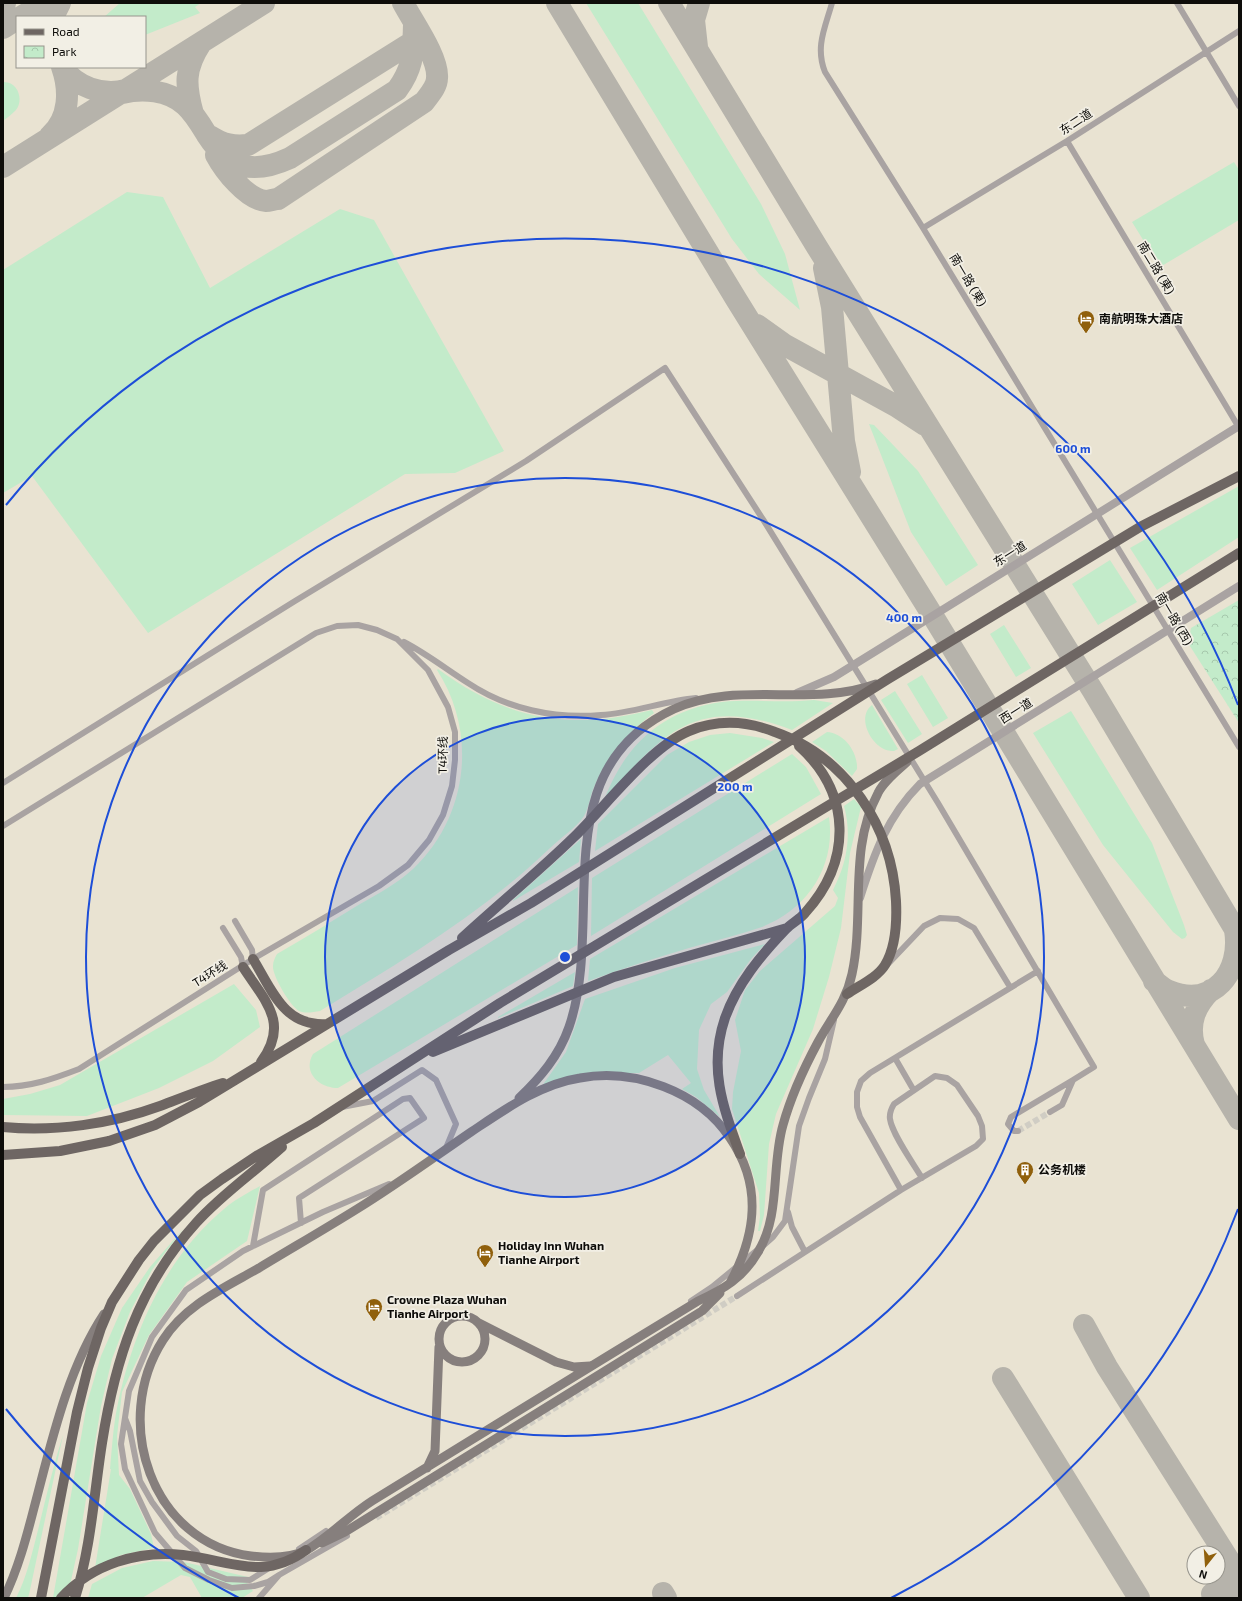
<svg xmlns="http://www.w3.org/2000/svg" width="1242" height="1601" font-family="'Exo 2','Noto Sans SC',sans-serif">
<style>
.built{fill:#e9e3d2;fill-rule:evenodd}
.grass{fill:#c3ebca}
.park{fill:url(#park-crowns)}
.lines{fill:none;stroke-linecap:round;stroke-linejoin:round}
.taxiway{stroke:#b6b3ab;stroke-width:22}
.minor-tunnel{stroke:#d0cdc4;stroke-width:6;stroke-dasharray:6 3;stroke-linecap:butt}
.minor{stroke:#a9a3a2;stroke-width:6}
.tertiary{stroke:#a9a3a2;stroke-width:8}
.secondary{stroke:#867f7d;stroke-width:9}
.primary{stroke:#6e6663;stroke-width:10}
.ring{fill:none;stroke:#1d4ed8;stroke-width:2}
.labels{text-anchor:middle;stroke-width:3.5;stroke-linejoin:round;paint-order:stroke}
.street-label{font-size:12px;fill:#0e0d0a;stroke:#f2efe5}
.poi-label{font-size:12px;font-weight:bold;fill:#0e0d0a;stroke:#f2efe5;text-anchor:start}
.centre{fill:#1d4ed8;stroke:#f2efe5;stroke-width:2}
.ring-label{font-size:12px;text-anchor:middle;font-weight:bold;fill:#1d4ed8;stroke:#f2efe5;stroke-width:3.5;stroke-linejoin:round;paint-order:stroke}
</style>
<defs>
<pattern id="park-crowns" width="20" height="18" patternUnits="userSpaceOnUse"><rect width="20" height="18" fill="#c3ebca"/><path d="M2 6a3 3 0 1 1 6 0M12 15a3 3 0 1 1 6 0" fill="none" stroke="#a6c8ac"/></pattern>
</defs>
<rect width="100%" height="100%" fill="#f2efe5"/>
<!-- built -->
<path class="built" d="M3,3H1239V1598H3ZM17,17H145V67H17ZM1194,1553H1218V1577H1194Z"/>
<!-- grass -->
<path class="grass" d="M120,3H201L195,7L200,13L145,35V17H104Z
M586,3H638L761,204L785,254L800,310L759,274L732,239Z
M3,82C18,81 24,100 16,110C12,114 7,118 3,121Z
M1234,162L1239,170V220L1160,267L1132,222Z
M127,192L163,197L210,288L340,209L374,220L504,451L455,473L405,474L148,633L32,476L3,493V270Z
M869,424L874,425L918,471L978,565L946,586L911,532Z
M1239,486V537L1157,590L1130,548Z
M1110,560L1137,602L1098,625L1072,584Z
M1004,625L1031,668L1016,677L990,634Z
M438,669C507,720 570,731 652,710L654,713C627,733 607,756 594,787C590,796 589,808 584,816C577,827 559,839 549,849C481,914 400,962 320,1011C313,1012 306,1014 299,1011C290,1006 272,975 273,966C273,961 275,958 277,954C305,938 332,921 360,904C378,894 398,883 413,869C468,817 478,733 437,670Z
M922,675L948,718L933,727L907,684Z
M895,691L922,734L908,743L881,700Z
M814,700L833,703L792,730C697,694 663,732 604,800C625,745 662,710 722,702C752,699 784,703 814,700Z
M872,705L898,749L894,751C875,753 854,719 872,705Z
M1071,711L1152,843L1184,925L1187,935L1185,938L1182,939L1173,932L1103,845L1033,733Z
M827,732C844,733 858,752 857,769L852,776L826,751L812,742Z
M730,733L762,738L774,742L595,851L598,824L667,755L689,742L710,735Z
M792,754L806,767L821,794L591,936L592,878Z
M854,799L861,807L850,853L841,928L829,977L813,1029L776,1114L769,1144L764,1215L760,1231H758L760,1217L759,1193L732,1109L733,1092L741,1051L735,1020L745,990L760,971L835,906L838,898L833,890C847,863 852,835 844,806Z
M829,817C836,866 808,909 762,927C738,935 713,941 689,948C655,958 621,969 588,981L590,959Z
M581,839L579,862L513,901V900Z
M578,887L577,945L338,1088C320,1088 302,1073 313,1054Z
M765,944L751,959L727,992L711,1004L699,1030L697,1069L704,1090L720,1117L696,1097L682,1089L691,1083L668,1055L639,1073H584L542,1086L566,1052L585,999L675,968Z
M575,972L573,986L498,1018V1017Z
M234,984L256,1010L260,1027L213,1061L159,1088L87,1116L3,1115V1099L30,1094L60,1085Z
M260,1186L247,1241L187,1282L149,1335L122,1392L117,1436L119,1475L130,1489L151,1534L154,1548L121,1555L95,1568L111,1469H110C112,1449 113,1428 117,1408C132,1334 164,1259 224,1209C234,1200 248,1193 260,1186Z
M184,1228L152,1270L130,1312L112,1359L101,1406L78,1549L70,1585L58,1598H53L87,1403L101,1356L122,1308L150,1267Z
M63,1435L30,1590L28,1598H16C27,1577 32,1553 38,1530C46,1498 53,1466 63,1435Z
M153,1561L184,1562L248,1577L247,1583L253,1591L242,1598H202L190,1577L181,1575L142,1598H88L92,1584L122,1568Z"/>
<!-- park -->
<path class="park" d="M1239,600V723L1188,643L1191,628Z"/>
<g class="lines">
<!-- taxiway -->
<path class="taxiway" d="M557,3L736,299L928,608L1239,1119
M669,3L817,247L1093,691L1239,936
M3,11L5,3
M21,17L44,3
M53,17L60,3
M3,28L17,19
M697,47L694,20L699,3
M62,67C76,87 102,96 126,90
M122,93C143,88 168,90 185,105C194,113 201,125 207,135C229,169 253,175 290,158L397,90C414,67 413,52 414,25
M193,114C185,85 184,69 201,43
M50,136C70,118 70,90 62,67
M210,136C223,144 233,147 248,145L414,41
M216,155C224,170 247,200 266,201C270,201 274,199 278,199L424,102C429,95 437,87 437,78C439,58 413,22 403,3
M3,167L264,3
M824,268L832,307L844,441L850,472
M757,325L785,345L896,406L925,425
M1154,981C1159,984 1163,989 1169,991C1213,1009 1242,972 1235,930
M1194,1045C1188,1023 1195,1006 1211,990
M1084,1325L1107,1367L1239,1576
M1003,1378L1139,1598
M663,1593L666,1598
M1212,1594C1226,1583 1228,1567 1222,1551
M1212,1594H1224L1239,1598"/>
<!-- minor-tunnel -->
<path class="minor-tunnel" d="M1018,1131L1050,1112
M376,1518L737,1296"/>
<!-- minor -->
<path class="minor" d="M832,3C825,28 815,47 825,72L923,228L1239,747
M1177,3L1239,106
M1067,141L1238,426
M923,228L1067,141L1239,31
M404,642C427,654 446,669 468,683C507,709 554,719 601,715C633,713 664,701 696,698
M3,783L295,601L526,461L665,368L764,521L938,803L1094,1067L1073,1080
M3,826L316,633L337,626L358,625L377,630L397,639L428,670L448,707L455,732V760L452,786L443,815L429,840L408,865L379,886L253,959L79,1069C53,1079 30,1087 3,1087
M235,921L252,950L253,959
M223,928L241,957L243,967
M888,964L924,926L940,918L958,919L974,928L1010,987
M895,1058L913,1089
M342,1107L373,1101L422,1070L436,1080L456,1124L446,1148
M1018,1131H1014L1008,1124L1011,1117L1073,1080L1062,1105L1050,1112
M901,1190L860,1117L857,1107V1092L861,1081L870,1073L1038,971
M788,1212L792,1227L805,1252
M764,1245L773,1237L785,1221L799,1126L809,1098L825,1059L834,1020
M253,1246L263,1190L403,1099L410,1098L424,1118L299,1198L301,1223
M737,1296L901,1190L976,1146L983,1139L982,1126L978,1116L957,1085L947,1078L935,1076L894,1104C891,1109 889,1113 890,1119C892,1134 913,1163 922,1178
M691,1301L712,1287L756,1251
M125,1418L130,1431L140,1481L152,1502L177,1536L196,1551L208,1572L226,1579L250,1580L269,1568
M299,1549L326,1531
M279,1575L268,1582L254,1586L232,1588L209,1580L185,1568L155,1533L125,1469L121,1444L129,1391L152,1337L186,1290L243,1251L323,1212L389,1184
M259,1598L279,1575L347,1536"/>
<!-- tertiary -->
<path class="tertiary" d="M797,693L834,677L1239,426
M860,898C874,854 887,817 920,784L1239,586"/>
<!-- secondary -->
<path class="secondary" d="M519,1098C540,1078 559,1056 569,1027C606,920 542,770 674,709C737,680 811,708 876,684
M730,1283C756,1235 763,1186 730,1138C699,1091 634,1068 580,1078C540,1084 504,1110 471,1132C433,1158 396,1185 357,1209C325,1229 292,1248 259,1268C224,1288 185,1305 163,1340C111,1421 151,1543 251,1556C269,1558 291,1558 307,1550C330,1536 350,1515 372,1501C481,1434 589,1367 698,1301C724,1289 743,1278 758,1252C781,1215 771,1166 783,1125C791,1096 804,1068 818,1042C831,1018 846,1002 852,974C865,914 848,849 878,793C884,781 897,771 907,762
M439 1339a23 23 0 1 1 46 0a23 23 0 1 1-46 0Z
M479,1323L556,1362L574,1367L590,1366
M427,1468L435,1451L439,1347
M322,1543L345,1532L702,1311L720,1293
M4,1598C18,1569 26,1539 34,1508C51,1444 67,1370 104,1314"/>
<!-- primary -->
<path class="primary" d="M462,938C499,904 538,872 574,837C605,807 650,747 689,731C718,719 747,721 775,732C847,757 892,827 896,901C897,922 896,947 885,965C877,978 858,986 847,994
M253,959C272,990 284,1027 327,1024
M243,967C265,1001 290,1023 261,1062
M433,1052L614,977L787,928
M3,1127C55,1132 111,1124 160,1106C181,1098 201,1090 223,1083
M740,1154C723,1107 708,1068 725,1018C737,984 761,955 786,929C792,923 800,919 805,913C852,861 852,794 799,746
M3,1155L60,1151L109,1141L155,1125L199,1102L449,950L531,903L888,679L1140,527L1239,476
M41,1598L77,1412L88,1368L101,1328L112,1302L139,1260L154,1241L200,1195L222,1179L258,1155L314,1123L500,1003L919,751L1239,553
M61,1598C92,1564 139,1550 183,1555C229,1560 263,1582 306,1550
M75,1598C91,1548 94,1494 102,1443C115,1360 138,1287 196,1223C221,1195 253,1173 282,1147"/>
</g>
<!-- distance rings -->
<circle cx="565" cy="957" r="240" fill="#1d4ed8" fill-opacity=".12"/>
<g class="ring">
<circle cx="565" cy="957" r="240"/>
<circle cx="565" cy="957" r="479"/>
<path d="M1238 1209A719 719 0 0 1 891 1598M239 1598A719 719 0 0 1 6 1409M6 505A719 719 0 0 1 1238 705"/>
</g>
<!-- icons -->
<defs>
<symbol id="hotel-pin" viewBox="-11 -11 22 30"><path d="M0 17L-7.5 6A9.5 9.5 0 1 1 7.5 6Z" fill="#90600c" stroke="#f2efe5"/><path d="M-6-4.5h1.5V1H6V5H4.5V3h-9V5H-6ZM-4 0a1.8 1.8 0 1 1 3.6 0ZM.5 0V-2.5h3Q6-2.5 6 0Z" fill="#fff"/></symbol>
<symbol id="building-pin" viewBox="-11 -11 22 30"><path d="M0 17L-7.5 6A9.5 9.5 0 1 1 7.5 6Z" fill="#90600c" stroke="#f2efe5"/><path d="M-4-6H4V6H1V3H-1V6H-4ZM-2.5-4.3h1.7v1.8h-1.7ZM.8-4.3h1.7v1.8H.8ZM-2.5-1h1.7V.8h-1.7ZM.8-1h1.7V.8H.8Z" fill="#fff"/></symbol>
</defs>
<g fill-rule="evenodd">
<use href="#hotel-pin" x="1076" y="309" width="20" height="27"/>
<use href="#building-pin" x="1015" y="1160" width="20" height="27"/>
<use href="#hotel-pin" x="475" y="1243" width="20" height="27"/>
<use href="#hotel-pin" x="364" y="1297" width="20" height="27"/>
</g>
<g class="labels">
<!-- street labels -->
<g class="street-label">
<text transform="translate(1076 122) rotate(-33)" y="4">东二道</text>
<text transform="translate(1156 268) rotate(59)" y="4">南二路 (東)</text>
<text transform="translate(968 280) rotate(59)" y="4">南一路 (東)</text>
<text transform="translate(1010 554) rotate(-32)" y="4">东一道</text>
<text transform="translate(1174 619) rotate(59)" y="4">南一路 (西)</text>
<text transform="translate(1016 711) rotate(-32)" y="4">西一道</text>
<text transform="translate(443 755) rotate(-89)" y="4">T4环线</text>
<text transform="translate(210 974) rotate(-32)" y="4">T4环线</text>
</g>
<!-- poi labels -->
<g class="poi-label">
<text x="1099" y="323">南航明珠大酒店</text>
<text x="1038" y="1174">公务机楼</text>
<text x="498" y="1250">Holiday Inn Wuhan<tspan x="498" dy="14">Tianhe Airport</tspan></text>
<text x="387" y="1304">Crowne Plaza Wuhan<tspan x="387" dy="14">Tianhe Airport</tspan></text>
</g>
</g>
<circle cx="565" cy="957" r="6" class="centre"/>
<g class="ring-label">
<text x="1073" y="453">600 m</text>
<text x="904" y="622">400 m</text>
<text x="735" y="791">200 m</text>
</g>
<!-- border -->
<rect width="1242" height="1601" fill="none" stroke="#0e0d0a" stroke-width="8"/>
<!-- legend -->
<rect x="16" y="16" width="130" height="52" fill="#f2efe5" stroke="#97958d"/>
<rect x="24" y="29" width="20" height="6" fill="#6e6663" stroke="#97958d"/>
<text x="52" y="36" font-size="12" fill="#0e0d0a">Road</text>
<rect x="24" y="46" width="20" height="12" fill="url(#park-crowns)" stroke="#97958d"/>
<text x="52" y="56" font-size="12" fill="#0e0d0a">Park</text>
<!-- north arrow -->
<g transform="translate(1206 1565) rotate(197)"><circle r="19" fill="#f2efe5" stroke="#97958d"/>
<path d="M0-3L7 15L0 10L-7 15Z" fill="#90600c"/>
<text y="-6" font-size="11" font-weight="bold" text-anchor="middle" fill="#0e0d0a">N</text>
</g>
</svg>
